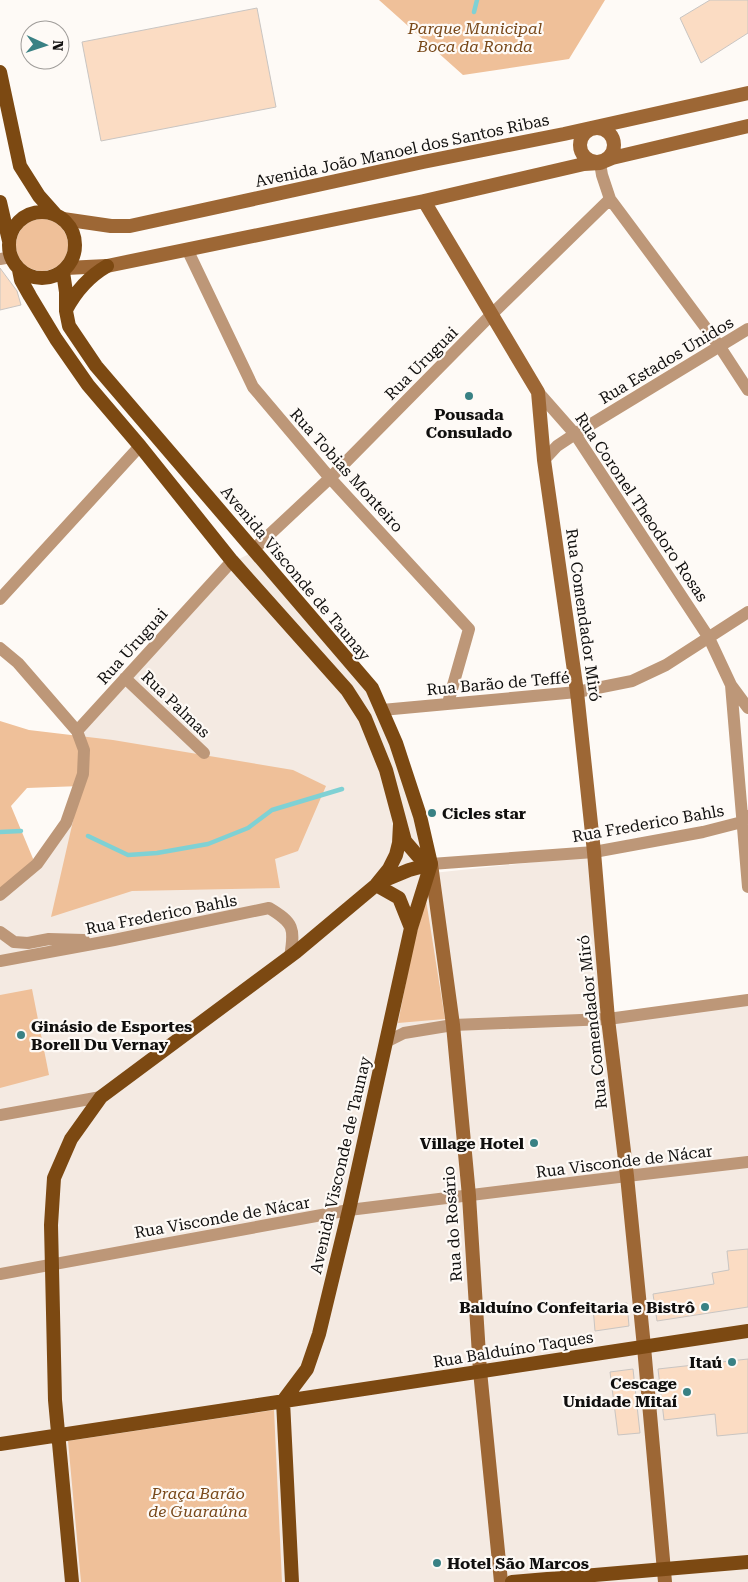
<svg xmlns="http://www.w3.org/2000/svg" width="748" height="1582" font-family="'Roboto Serif',serif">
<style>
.built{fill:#f4eae2}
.green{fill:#efc099}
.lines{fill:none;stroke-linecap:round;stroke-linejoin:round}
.stream{stroke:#7fd1d4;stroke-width:4.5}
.building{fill:#fbdcc3;stroke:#c9c5c2}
.minor{stroke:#bd9778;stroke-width:12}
.secondary{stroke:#9d6735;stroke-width:14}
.primary{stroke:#7c4912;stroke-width:14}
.poi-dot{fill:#398184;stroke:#fefaf6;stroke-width:2}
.labels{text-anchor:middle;stroke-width:4.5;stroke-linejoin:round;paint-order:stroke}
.park-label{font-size:16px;font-style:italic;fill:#784819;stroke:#fefaf6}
.street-label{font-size:16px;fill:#100f0e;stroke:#fefaf6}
.poi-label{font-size:16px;font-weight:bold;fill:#100f0e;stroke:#fefaf6;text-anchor:end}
</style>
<rect width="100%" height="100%" fill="#fefaf6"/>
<!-- built -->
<path class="built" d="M255,551L371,688L433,873L593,856L608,1018L748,998V1582H0V897L38,865L82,784L79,731L233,562Z"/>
<!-- green -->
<path class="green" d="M379,0H605L569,59L463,75Z
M16 245a26 26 0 1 1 52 0a26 26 0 1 1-52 0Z
M0,721L29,730L113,740L293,770L326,786L298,851L275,859L280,888L132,891L51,917L81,786L27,788L11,806L34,861L0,889Z
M426,900L445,1019L398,1023L413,946Z
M32,989L49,1075L0,1088V995Z
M274,1410L282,1582H81L68,1441Z"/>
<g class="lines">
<!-- stream -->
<path class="stream" d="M474,12L477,0
M0,832L21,831
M88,836L128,855L157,853L208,844L248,828L272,810L342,789"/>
</g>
<!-- building -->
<path class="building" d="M710,0H748V33L701,63L680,18Z
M257,8L276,107L101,141L82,42Z
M0,268L17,291L21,305L0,310Z
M748,1249V1307L657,1321L653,1294L714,1284L712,1273L729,1270L727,1251Z
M627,1303L629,1326L595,1331L593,1307Z
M748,1359V1433L717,1436L715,1414L664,1420L658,1369Z
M633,1369L640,1433L618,1435L610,1372Z"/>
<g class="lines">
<!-- minor -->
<path class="minor" d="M600,163L602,175L610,199L720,347L748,390
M187,249L253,387L330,478L469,629L448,703
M0,259L11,257
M538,392L575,434L709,638L731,685L748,708
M544,460L557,446L575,434L748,329
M254,549L330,478L491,315L610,199
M0,599L140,446
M0,648L18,663L77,731L84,750L83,774L66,823L37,864L0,895
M125,678L204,753
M731,685L748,887
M382,710L577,692L632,681L666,665L748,612
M77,731L232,561
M431,864L594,852L703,832L742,822L748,816
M0,932L14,942L28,943L49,939L84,940
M0,961L114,940L269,908C294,923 295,928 290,957
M386,1042L404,1033L453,1025L608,1019L748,1000
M0,1115L101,1097
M0,1274L349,1210L627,1176L748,1162"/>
<!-- secondary -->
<path class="secondary" d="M580 145a17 17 0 1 1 34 0a17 17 0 1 1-34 0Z
M424,201L538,392L544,460L577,692L594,852L608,1019L627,1176L644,1347L665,1582
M63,219L111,226H130L423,162L564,134L748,93
M66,268L107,266L424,201L584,164L600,163L612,158L748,126
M431,864L453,1025L469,1196L480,1371L501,1582"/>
<!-- primary -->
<path class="primary" d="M0,72L20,166L39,196L55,214
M0,202L9,241
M9 245a33 33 0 1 1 66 0a33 33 0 1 1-66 0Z
M19,270L21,280L30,296L56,339L88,385L140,446L232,561L347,690L365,718L386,770L405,841L417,855L431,864
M63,272L66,292V311L69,326L96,366L372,688L396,743L420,816L431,864L411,928L349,1210L319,1334L307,1369L283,1401
M66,310C76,291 88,277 107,266
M380,882L409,870L431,864
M376,885L399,898L411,928
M283,1401L292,1582
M0,1444L748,1331
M72,1582L55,1400L51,1225L54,1178L71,1139L101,1097L296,952L376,885L389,869L396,855L399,843L400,824
M512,1582L748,1562"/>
</g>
<!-- markers -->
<g class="poi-dot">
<circle cx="469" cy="396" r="5"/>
<circle cx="432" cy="813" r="5"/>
<circle cx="21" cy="1035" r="5"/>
<circle cx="534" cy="1143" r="5"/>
<circle cx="705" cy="1307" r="5"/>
<circle cx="732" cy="1362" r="5"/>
<circle cx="687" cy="1392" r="5"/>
<circle cx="437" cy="1563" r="5"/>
</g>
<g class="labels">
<!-- park labels -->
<g class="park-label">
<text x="475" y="34">Parque Municipal<tspan x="475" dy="18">Boca da Ronda</tspan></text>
<text x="198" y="1499">Praça Barão<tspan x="198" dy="18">de Guaraúna</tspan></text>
</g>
<!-- street labels -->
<g class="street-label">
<text transform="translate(402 150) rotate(-12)" y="6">Avenida João Manoel dos Santos Ribas</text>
<text transform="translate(666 360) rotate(-31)" y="6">Rua Estados Unidos</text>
<text transform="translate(421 363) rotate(-45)" y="6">Rua Uruguai</text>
<text transform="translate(347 470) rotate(48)" y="6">Rua Tobias Monteiro</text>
<text transform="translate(642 507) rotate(56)" y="6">Rua Coronel Theodoro Rosas</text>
<text transform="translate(296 573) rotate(50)" y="6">Avenida Visconde de Taunay</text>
<text transform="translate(584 615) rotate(82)" y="6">Rua Comendador Miró</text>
<text transform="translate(132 646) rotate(-48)" y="6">Rua Uruguai</text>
<text transform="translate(498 683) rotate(-5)" y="6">Rua Barão de Teffé</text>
<text transform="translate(176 704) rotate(44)" y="6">Rua Palmas</text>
<text transform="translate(648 823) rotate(-10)" y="6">Rua Frederico Bahls</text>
<text transform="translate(161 914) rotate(-11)" y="6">Rua Frederico Bahls</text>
<text transform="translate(592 1022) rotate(-96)" y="6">Rua Comendador Miró</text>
<text transform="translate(624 1161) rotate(-7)" y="6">Rua Visconde de Nácar</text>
<text transform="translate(340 1165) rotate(-77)" y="6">Avenida Visconde de Taunay</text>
<text transform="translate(222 1217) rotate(-10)" y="6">Rua Visconde de Nácar</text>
<text transform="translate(452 1224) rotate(-94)" y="6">Rua do Rosário</text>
<text transform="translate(513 1349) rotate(-9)" y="6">Rua Balduíno Taques</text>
</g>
<!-- poi labels -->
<g class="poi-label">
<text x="469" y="420" text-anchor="middle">Pousada<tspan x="469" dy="18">Consulado</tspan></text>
<text x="442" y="819" text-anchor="start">Cicles star</text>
<text x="31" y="1032" text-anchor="start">Ginásio de Esportes<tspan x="31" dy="18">Borell Du Vernay</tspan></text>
<text x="524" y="1149">Village Hotel</text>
<text x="695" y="1313">Balduíno Confeitaria e Bistrô</text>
<text x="722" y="1368">Itaú</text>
<text x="677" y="1389">Cescage<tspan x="677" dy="18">Unidade Mitaí</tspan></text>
<text x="447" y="1569" text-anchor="start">Hotel São Marcos</text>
</g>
</g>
<!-- north arrow -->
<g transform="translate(45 45) rotate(93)"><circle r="24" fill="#fefaf6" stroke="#9f9c99"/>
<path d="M0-4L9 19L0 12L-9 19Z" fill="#398184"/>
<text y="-8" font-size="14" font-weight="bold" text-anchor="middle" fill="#100f0e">N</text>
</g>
</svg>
